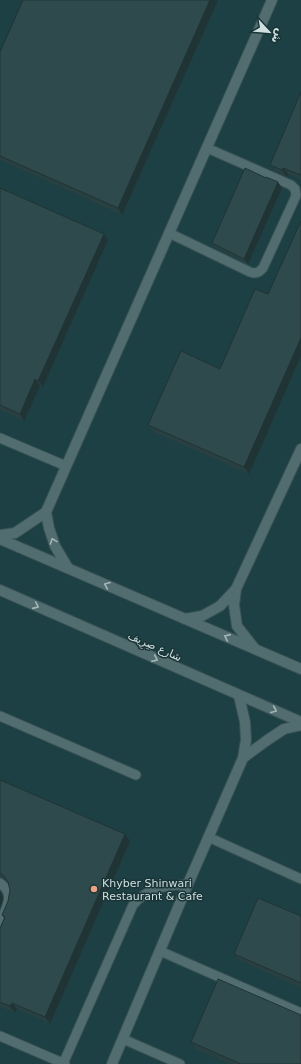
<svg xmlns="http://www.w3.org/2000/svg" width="301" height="1064" font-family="'DejaVu Sans',Vazirmatn,sans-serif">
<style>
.built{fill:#1c4043}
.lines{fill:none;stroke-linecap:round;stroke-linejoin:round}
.service-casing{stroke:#3b5254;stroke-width:11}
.minor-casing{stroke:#3b5254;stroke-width:12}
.secondary-casing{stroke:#3b5254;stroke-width:12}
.service{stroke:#516d70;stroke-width:9}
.minor{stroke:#516d70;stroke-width:10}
.secondary{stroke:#516d70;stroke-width:10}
.wall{fill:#284041}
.shaded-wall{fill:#213435}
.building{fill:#2f4a4c;stroke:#213435}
.oneway{stroke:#a3b6b8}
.poi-dot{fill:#f2a080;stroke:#1a3537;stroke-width:1.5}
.labels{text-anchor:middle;stroke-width:3;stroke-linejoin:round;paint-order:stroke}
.street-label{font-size:11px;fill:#cfdedf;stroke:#1a3537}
.poi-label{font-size:11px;fill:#cfdedf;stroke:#1a3537;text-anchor:start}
</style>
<rect width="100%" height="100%" fill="#1a3537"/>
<!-- built -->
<path class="built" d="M0,0H301V1064H0Z"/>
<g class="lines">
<defs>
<path id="service" d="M169,233L250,272C255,274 259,273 263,268L295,198L296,195L295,189L291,185L207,148
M0,438L66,466
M0,716L136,775
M208,837L301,879
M0,883C16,894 6,908 0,923
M160,951L301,1013
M0,1036L65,1064
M123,1039L180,1064
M63,1064L133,905C151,885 164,887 188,884"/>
<path id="minor" d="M46,512L49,528L55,546L68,568
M0,535L15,533L46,512L272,0
M185,619L202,616L220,606L236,589
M255,649L237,626L234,605L236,589L301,449
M243,758L266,741L284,729L301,725
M112,1064L188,884L243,758L246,740L245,722L239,696"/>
<path id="secondary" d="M0,539L301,669
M0,590L301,722"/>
</defs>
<!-- service casing -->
<use href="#service" class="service-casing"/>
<!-- minor casing -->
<use href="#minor" class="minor-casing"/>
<!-- secondary casing -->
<use href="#secondary" class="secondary-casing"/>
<!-- service -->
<use href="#service" class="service"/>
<!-- minor -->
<use href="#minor" class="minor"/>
<!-- secondary -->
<use href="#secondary" class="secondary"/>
</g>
<!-- wall -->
<path class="wall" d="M23,0H218L122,215L0,160V52Z
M301,92V180L288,174L287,177L275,171L270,165Z
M266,178L282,188L248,264L216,249L212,243Z
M0,188L108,240L43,387L40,386L24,421L0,410Z
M301,221V356L249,474L153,432L148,425L220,369L268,294Z
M0,780L125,834L130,841L50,1024L17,1009L15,1013L0,1007V928L4,918L2,915L8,901L10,890L8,882L1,877H0Z
M301,916V988L239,960L234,954Z
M191,1042L301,1064H230L195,1049Z"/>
<!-- shaded-wall -->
<path class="shaded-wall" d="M210,0H218L122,215L118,208Z
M283,168L288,174L287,177L282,170Z
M278,182L282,188L248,264L244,259Z
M104,234L108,240L43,387L38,381Z
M301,338V356L249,474L244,467Z
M35,379L40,386L24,421L20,414Z
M125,834L130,841L50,1024L45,1017Z
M0,891L3,897L0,908Z
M12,1003L17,1009L15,1013L10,1006Z"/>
<!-- building -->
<path class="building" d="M23,0H210L118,208L0,156V52Z
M301,92V175L283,168L282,170L270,165Z
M245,168L266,178V177L278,182L244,259L212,243Z
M0,188L104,234L38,381L35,379L20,414L0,405Z
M301,221V338L244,467L148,425L181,351L220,369L255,289L268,294Z
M0,780L125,834L45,1017L12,1003L10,1006L0,1002V928L5,917L2,915L8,901L10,890L8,882L4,876L0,873Z
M258,898L301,916V983L234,954Z
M218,979L301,1015V1064H241L191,1042Z"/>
<!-- one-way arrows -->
<defs><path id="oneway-chevron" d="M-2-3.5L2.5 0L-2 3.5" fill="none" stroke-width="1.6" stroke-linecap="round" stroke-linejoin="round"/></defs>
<g class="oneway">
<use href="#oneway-chevron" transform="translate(53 541) rotate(-110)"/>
<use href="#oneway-chevron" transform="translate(107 585) rotate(-157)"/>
<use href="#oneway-chevron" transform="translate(36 606) rotate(24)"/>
<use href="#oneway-chevron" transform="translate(227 637) rotate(-156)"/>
<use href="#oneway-chevron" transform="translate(155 659) rotate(24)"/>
<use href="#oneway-chevron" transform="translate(274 710) rotate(23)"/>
</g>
<!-- markers -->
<circle class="poi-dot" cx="94" cy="889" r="4"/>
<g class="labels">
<!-- street labels -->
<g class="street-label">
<text transform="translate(155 646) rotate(24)" y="4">شارع صِرِيف</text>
</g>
<!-- poi labels -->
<g class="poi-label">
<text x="102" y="887">Khyber Shinwari<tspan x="102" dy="13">Restaurant &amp; Cafe</tspan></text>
</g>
</g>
<!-- north arrow -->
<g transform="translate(269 32) rotate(116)" stroke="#1a3537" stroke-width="3" paint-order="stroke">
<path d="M0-3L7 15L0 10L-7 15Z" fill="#cfdedf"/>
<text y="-6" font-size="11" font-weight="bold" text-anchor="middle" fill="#cfdedf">ش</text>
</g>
</svg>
